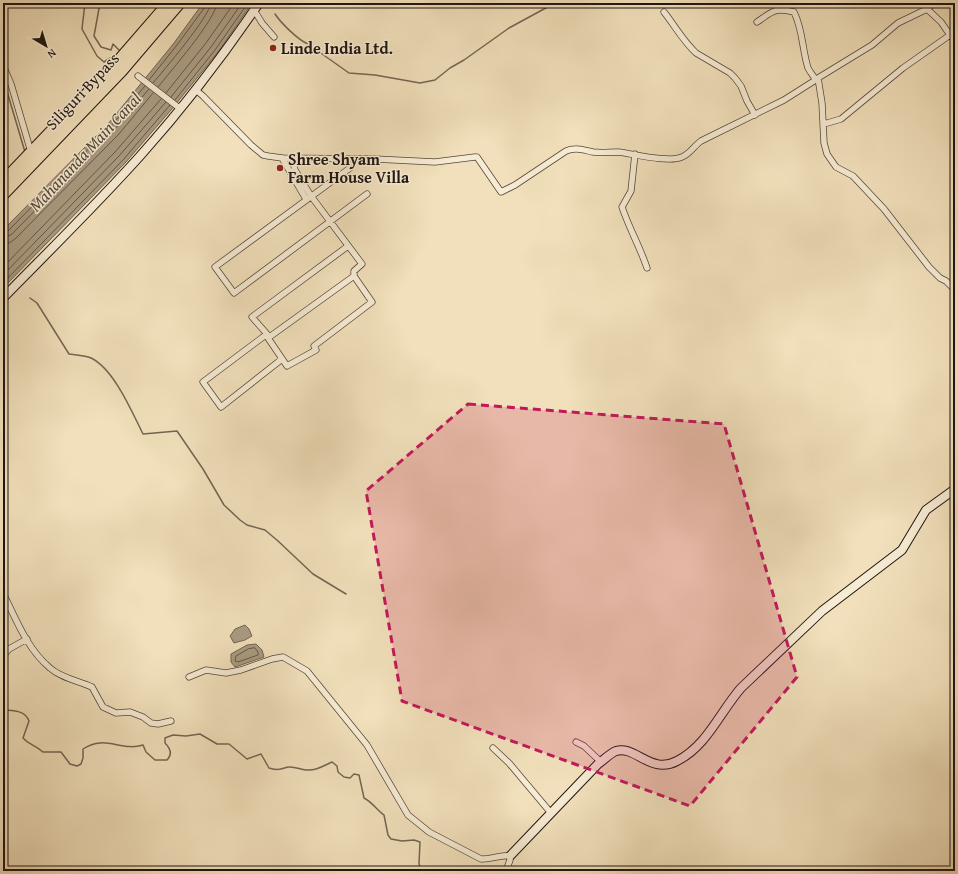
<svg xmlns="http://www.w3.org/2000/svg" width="958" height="874" font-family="'Gentium Book Plus',serif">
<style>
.water{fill:#aa9b81;stroke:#726554}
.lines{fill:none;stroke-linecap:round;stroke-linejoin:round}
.shore{stroke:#645848;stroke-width:1}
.stream{stroke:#726554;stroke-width:1.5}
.street-casing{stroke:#54473b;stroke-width:7}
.secondary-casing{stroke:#1f1410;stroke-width:10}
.highway-casing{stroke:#1f1410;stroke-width:12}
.street{stroke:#f6ebd3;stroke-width:5.5}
.secondary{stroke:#f6ebd3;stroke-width:8}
.highway{stroke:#f1e0bb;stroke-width:10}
.marked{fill:#c2185b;fill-opacity:0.2;stroke:#c2185b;stroke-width:3;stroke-dasharray:8 5;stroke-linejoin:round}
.poi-dot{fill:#8f2418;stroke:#f6ebd3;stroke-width:1.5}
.labels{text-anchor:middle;stroke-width:3;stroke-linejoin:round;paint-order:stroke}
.poi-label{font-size:16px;font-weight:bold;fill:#1f1410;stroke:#f6ebd3;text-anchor:start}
.street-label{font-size:16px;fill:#1f1410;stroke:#f6ebd3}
.water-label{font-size:17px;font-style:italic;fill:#574a3d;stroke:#f6ebd3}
</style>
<rect width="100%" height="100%" fill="#f1e0bb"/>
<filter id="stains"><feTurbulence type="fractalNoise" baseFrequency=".005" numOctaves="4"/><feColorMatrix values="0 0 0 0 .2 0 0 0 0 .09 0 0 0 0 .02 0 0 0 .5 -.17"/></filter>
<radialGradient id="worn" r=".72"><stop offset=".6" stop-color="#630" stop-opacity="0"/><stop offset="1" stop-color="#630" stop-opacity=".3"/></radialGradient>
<!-- water -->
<path class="water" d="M203,3H252L218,52L171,110L126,162L3,288V230L108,124L174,43Z
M245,625L249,629L252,636L245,640L234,643L230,636L235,629Z
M256,644L262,650L264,657L235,667L231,662V654L247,645Z"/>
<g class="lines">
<!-- shore -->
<path class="shore" d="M149,80L177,45L205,7L206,3
M153,83C164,70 210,16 211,3
M158,87C170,72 216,19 217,3
M166,93L206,43L234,3
M171,97L211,47L242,3
M175,100L215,50L248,3
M3,232L8,231L111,126L145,86
M3,237L11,235L114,130L149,89
M3,244L9,243L15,239L119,134L153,93
M3,267L115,152L161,99
M3,275L119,156L166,102
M3,283L123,160L170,105
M255,648L258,652V655L238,662L235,661L236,656L248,649Z"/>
<!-- stream -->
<path class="stream" d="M85,3L82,29L97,56L104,62L115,55L118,56
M100,3L94,36L101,47L111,50L113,44L121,52
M157,3V7
M794,3L800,6L804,3
M275,14C281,23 298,40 308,44L349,73L375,75L420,83L435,80L450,68L464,60L509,28L555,3
M3,78L25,152
M30,298L37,303L69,354C76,355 85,355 91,358C114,369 132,412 143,434L177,431L203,469L224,505L240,520L247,525L265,530L278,541L313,574L346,594
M3,710C14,711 25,710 29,721L23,738C29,745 35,745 43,752H61L70,764L77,766L81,764L83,758V749C105,734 121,752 143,745L146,752L155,760H167C173,754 170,748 165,743V738L173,735L186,736L200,734L217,744H229L247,759L261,754L269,768C280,771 279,769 288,767C295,766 301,770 308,770C316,771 325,765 332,762L337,766L338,772L344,777L350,778L354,774L359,775L364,798C372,802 377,810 384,815L388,835L391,839L402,841L414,840L420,842L419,864L422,871"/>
<defs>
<path id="street" d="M927,9L941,22L950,35L955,40
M254,10L262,23L274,37
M664,12C675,26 683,41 696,53L730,73L735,78L741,86L747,101L755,115
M757,22C772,12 774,7 794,12C803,30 802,49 808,68C810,72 813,75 815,79
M3,65L11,84L31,152
M138,76L178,107L182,106
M818,78L822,103L824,143L827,154L836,167L853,176L884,209L929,267L940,278L946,281L952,287L955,288
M196,90L203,96L251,145L263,155L268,156L282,158L375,159L435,162L475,157H477L501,192L515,185L566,151C575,147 583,150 593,152C601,153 609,152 618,152C634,154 668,163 682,157C690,154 694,146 701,141L784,100L814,81L815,79L818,78L872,45L898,23L927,9L934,3
M824,124L841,119L903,68L950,35
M635,154L631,191L622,207C629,228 640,247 647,268
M282,158L306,199
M350,168L215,267L234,293L367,194
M348,246L252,317L267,334L268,338L287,366L316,350L314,346L372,302L354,276
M267,334L203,382L221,407L282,359
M268,338L354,276V271L362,264L311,196L295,170L292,158
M3,593C16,619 27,649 50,668C61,678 79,681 92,687L103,707L116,713L130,712L143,717L151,723L158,724L171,721
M3,656L9,649L27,639
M189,677L206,670L226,673L241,670L272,659L283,657L307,671L367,745L408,815L429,832L481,859C491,860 500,854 510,856V860L506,871
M576,742L584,746L601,762
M493,748L509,763L551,813"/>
<path id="secondary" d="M3,298C49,251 96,205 140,156C183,108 223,56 259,3
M510,856L598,764C604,760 609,754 616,751C635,745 651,775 677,761C707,746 720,712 741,688L822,611L902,550L926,510L955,489"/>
<path id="highway" d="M3,181L116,63L168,3
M3,195L122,71L180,3"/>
</defs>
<!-- street casing -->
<use href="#street" class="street-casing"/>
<!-- secondary casing -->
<use href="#secondary" class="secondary-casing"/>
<!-- highway casing -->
<use href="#highway" class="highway-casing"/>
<!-- street -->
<use href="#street" class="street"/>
<!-- secondary -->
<use href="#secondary" class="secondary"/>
<!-- highway -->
<use href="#highway" class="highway"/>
</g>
<!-- marked area -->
<path class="marked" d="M468,404L724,424L797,677L690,806L402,701L366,491Z"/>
<!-- markers -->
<g class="poi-dot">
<circle cx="273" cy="48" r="4"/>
<circle cx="280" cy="168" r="4"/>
</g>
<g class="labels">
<!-- poi labels -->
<g class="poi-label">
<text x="281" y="54">Linde India Ltd.</text>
<text x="288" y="165">Shree Shyam<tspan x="288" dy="18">Farm House Villa</tspan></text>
</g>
<!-- street labels -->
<g class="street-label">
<text transform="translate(82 91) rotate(-47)" y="6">Siliguri Bypass</text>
</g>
<!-- water labels -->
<g class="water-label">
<text transform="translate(85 152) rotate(-47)" y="6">Mahananda Main Canal</text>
</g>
</g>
<!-- margin -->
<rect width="958" height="874" fill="none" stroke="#f1e0bb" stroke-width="16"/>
<rect x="4" y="4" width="950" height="866" fill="none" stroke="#1f1410" stroke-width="2"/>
<rect x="8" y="8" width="942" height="858" fill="none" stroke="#1f1410"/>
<!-- north arrow -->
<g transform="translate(46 46) rotate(142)" stroke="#f6ebd3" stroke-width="3" paint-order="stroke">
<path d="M0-3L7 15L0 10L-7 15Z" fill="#1f1410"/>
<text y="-6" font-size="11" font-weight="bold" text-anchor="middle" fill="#1f1410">N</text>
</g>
<rect width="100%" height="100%" filter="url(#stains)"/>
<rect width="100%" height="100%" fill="url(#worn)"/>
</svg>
